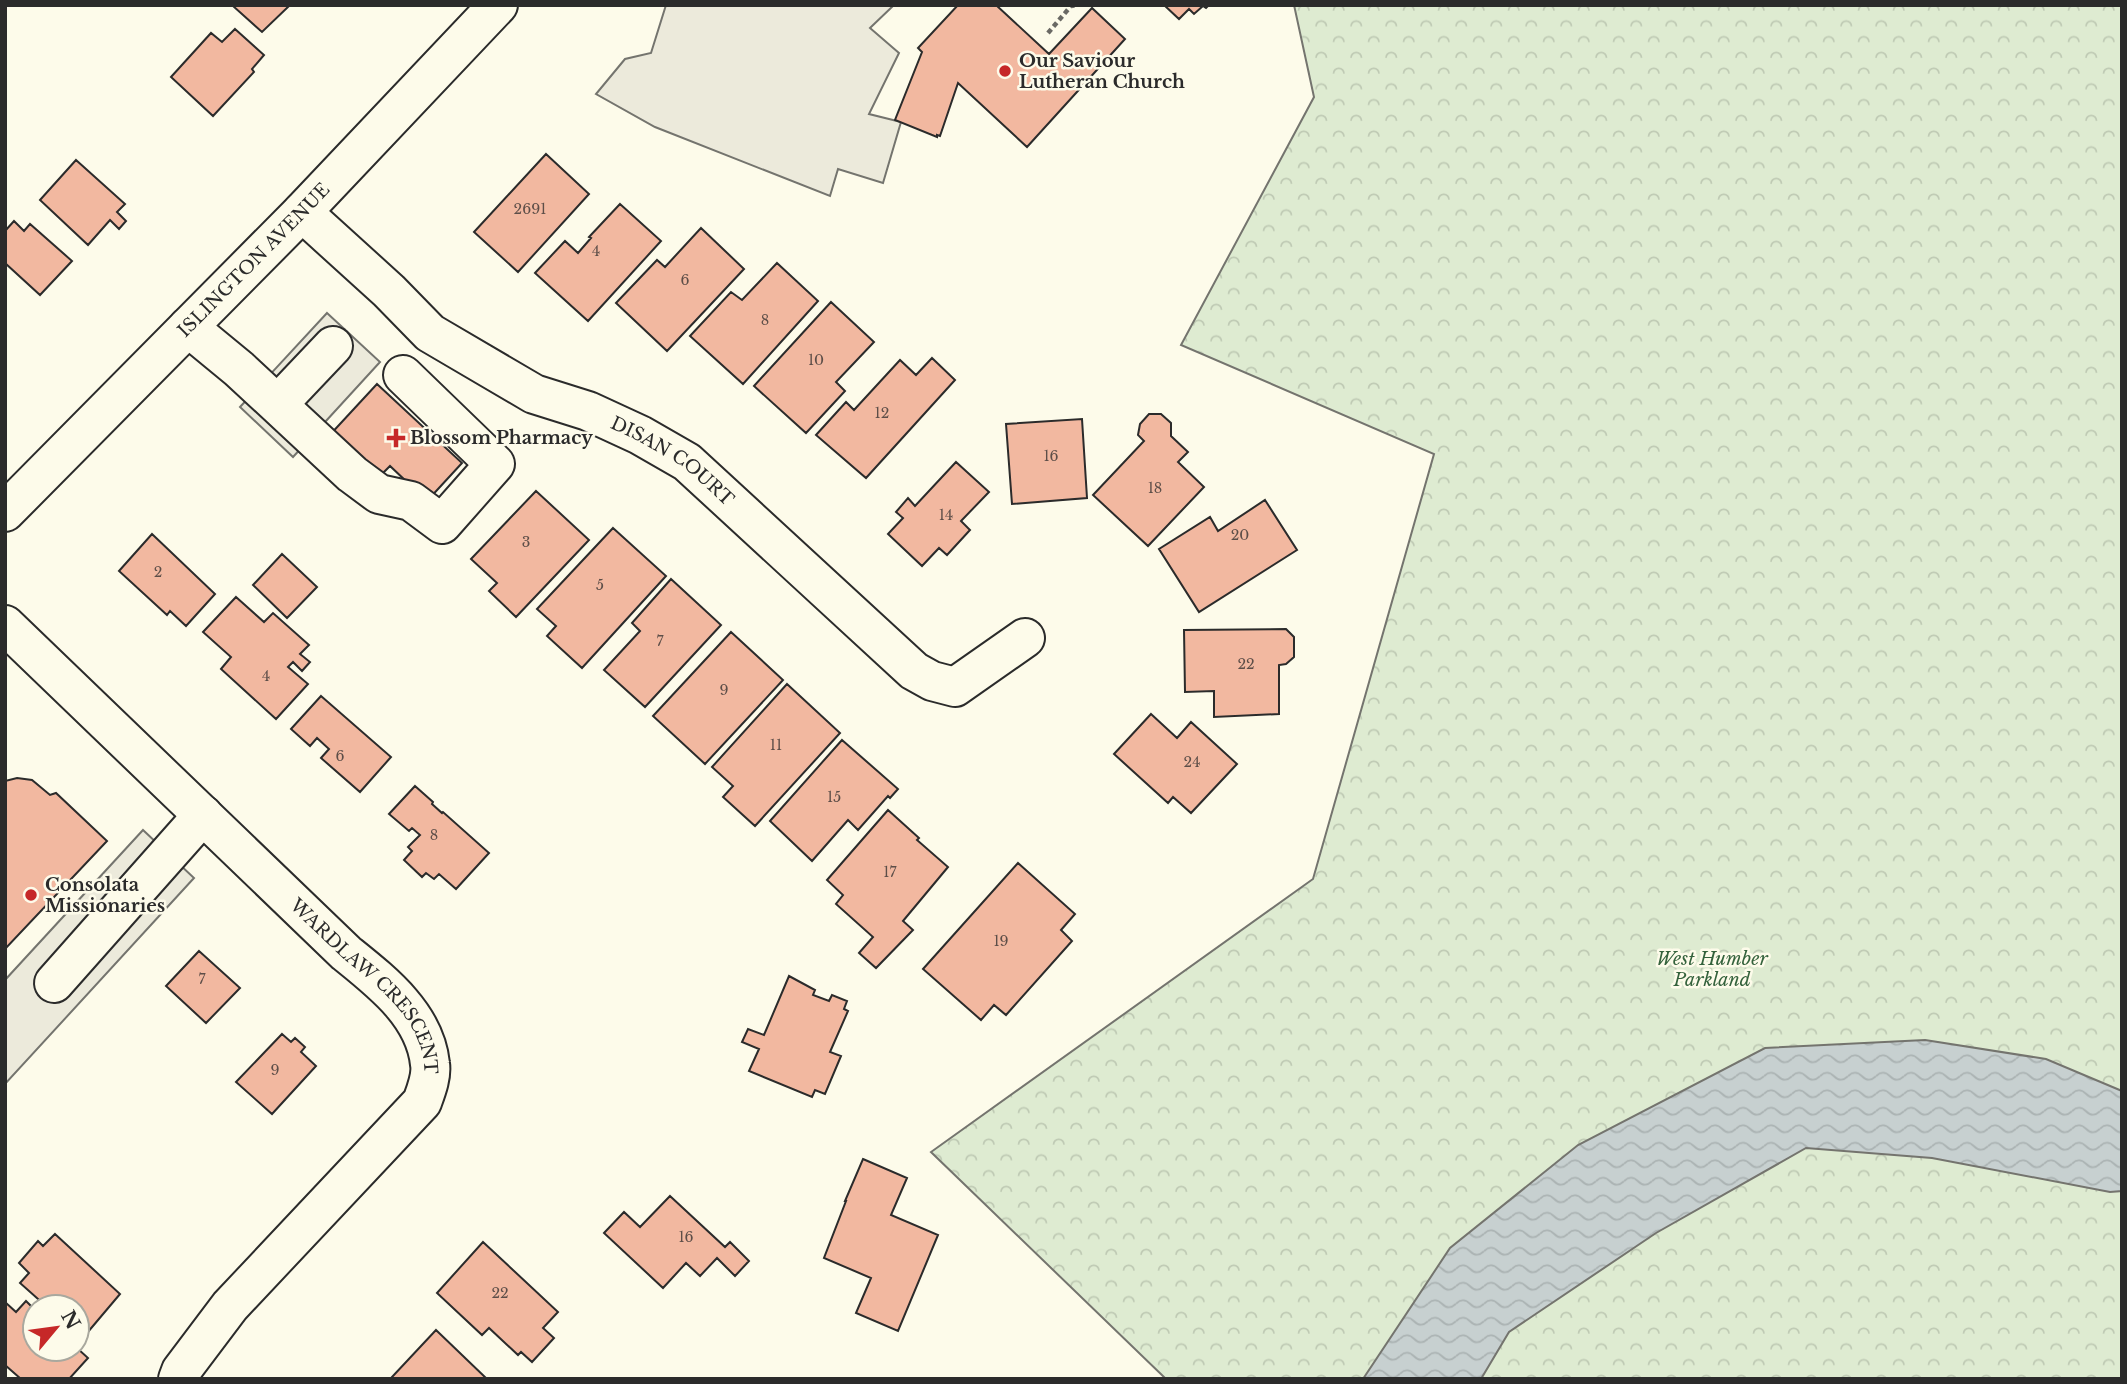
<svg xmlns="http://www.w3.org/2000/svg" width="2127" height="1384" font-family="'Libre Baskerville',serif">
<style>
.park{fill:url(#park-crowns);stroke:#74746e;stroke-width:2}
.parking{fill:#eceadb;stroke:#74746e;stroke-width:2}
.water{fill:url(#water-waves);stroke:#74746e;stroke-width:2}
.building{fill:#f2b8a0;stroke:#2b2b2b;stroke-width:2}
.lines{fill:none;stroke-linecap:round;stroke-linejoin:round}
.minor-casing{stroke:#2b2b2b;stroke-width:42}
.major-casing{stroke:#2b2b2b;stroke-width:42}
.path{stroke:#6a6964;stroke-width:4.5;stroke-dasharray:5 3.5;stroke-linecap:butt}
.minor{stroke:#fdfbea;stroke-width:38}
.major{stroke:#fdfbea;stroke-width:38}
.poi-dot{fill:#c62828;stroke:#fdfbea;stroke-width:2.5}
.labels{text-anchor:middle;stroke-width:5;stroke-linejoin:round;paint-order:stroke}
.number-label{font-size:14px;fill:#5d4e48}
.poi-label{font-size:18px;font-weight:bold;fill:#2b2b2b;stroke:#fdfbea;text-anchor:start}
.street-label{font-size:18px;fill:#2b2b2b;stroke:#fdfbea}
.park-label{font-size:18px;font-style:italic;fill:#34623c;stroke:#fdfbea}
</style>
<defs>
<pattern id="park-crowns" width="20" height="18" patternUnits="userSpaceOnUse" patternTransform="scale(1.75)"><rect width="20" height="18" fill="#deebd1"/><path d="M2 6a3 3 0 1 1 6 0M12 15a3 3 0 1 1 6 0" fill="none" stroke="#bfcab4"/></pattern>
<pattern id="water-waves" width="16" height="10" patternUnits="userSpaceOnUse" patternTransform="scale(1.75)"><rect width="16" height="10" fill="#c7d0d0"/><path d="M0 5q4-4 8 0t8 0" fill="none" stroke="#abb3b3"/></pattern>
</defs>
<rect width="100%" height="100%" fill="#fdfbea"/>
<!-- park -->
<path class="park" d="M1294,5H2122V1379H1166L931,1152L1313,879L1434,454L1181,345L1314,97Z"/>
<!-- parking -->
<path class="parking" d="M666,5H894L870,28L899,53L869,114L901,122L883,183L838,169L830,196L655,127L596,94L625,59L651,53Z
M327,313L380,362L293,457L240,407Z
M143,830L194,878L5,1084V980Z"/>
<!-- water -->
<path class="water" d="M1925,1040L2046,1059L2122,1091V1191L2110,1192L1932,1158L1806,1148L1656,1233L1509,1332L1481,1379H1363L1450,1248L1578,1145L1765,1048Z"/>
<!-- building -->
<path class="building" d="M290,5L262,32L233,6L234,5Z
M958,5H996L1049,54L1092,8L1125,39L1027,147L958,83L940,136L937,135V137L895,120L922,52L918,48Z
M1164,5H1209L1206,8L1203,6L1194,14L1189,9L1179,19Z
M235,29L264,55L252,69L254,72L213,116L171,77L211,33L222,42Z
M546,154L589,194L518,272L474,232Z
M76,160L125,204L117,212L126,221L119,229L110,220L88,245L40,200Z
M620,204L661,241L588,321L535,273L565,241L578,253L591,238L589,237Z
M14,221L24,231L30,224L72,261L40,295L5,263V231Z
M701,228L744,269L667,351L616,303L657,260L665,267Z
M777,263L818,301L743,384L690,336L731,292L742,300Z
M831,302L874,342L836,382L845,391L806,433L754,386Z
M932,358L955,380L866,478L816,435L846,402L854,410L900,360L916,375Z
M377,384L462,463L427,501L390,466L374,482L327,438Z
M1149,414H1161L1171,423V436L1188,452L1178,462L1204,487L1148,546L1093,495L1144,441L1138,435L1140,424Z
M1082,419L1087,498L1012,504L1006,424Z
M956,462L989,492L961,521L970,530L947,555L939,548L922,566L888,534L903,518L896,512L908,498L915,506Z
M536,491L589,540L516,617L489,591L497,583L471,559Z
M1265,500L1297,550L1199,612L1159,549L1210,517L1218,531Z
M613,528L666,576L582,668L547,636L556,626L537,609Z
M152,534L215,594L186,626L170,611L167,615L119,571Z
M282,554L317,587L287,618L253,585Z
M671,579L721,625L645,707L604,670L640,631L632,623Z
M236,597L264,622L273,613L309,645L300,654L310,662L302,671L293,662L288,667L308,684L276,719L221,669L231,657L203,632Z
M1286,629L1294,637V657L1286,664L1279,665V714L1214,717V691L1185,692L1184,630Z
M731,632L783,680L705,764L653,716Z
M787,684L840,733L755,826L723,797L733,786L712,767Z
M321,696L391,757L360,792L321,758L329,749L317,738L310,746L291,729Z
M1151,714L1177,738L1191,722L1237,764L1191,813L1173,797L1168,803L1114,754Z
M842,740L898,789L890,798L888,796L858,830L848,820L812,861L770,821Z
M17,778L32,780L50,795L56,793L107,841L5,949V781Z
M415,786L433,802L432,804L442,813L443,812L489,853L456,889L439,874L434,879L426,873L422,877L404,860L412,851L408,847L420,835L412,828L409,831L389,814Z
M888,810L919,838L917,840L948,867L903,921L913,930L876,968L859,953L873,937L836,904L843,895L827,880Z
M1018,863L1075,914L1061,930L1072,941L1006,1015L994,1005L981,1020L923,969Z
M199,951L240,988L206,1023L166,986Z
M789,976L815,990L813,995L829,1001L832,995L847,1001L844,1009L848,1011L830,1052L841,1056L825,1094L815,1090L812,1097L749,1071L759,1049L742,1042L748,1029L764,1035Z
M282,1034L291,1042L295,1038L305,1047L301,1052L316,1066L272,1114L236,1082Z
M863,1159L907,1178L891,1215L938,1235L898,1331L856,1313L871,1278L824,1258L846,1201H845Z
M670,1196L725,1247L730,1242L749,1261L735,1276L717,1258L700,1276L686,1263L663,1288L604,1233L624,1212L640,1227Z
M55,1234L120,1294L82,1339L77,1335V1307H47L20,1283L29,1273L19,1263L38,1241L43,1246Z
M483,1242L558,1312L543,1328L554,1338L532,1362L521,1352L518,1355L489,1328L482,1335L437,1293Z
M26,1301L35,1310V1349L77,1348L88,1358L69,1379H21L5,1365V1302L16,1312Z
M436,1330L487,1379H394L392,1377Z"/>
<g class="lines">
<defs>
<g id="minor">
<path id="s1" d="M302,212L389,291L430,333L534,394L588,411L640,435L687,462L914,671L932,681L955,687L1025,638"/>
<path d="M188,327L239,369L352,474L379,494L411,501L442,524L495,464L403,375"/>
<path d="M278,404L333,346"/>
<path id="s2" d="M5,625L346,953C382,982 425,1015 430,1064C432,1076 426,1091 422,1102L230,1306L181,1371L178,1379"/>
<path d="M54,983L203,815"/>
</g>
<g id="major">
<path id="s3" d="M5,512L302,212L498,5"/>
</g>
</defs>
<!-- minor casing -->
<use href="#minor" class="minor-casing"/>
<!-- major casing -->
<use href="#major" class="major-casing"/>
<!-- path -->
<path class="path" d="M1048,33L1071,6L1078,5"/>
<!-- minor -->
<use href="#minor" class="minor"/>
<!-- major -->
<use href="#major" class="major"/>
</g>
<!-- markers -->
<g class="poi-dot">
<circle cx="1005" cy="71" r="7"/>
<path d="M392.5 427.5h7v7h7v7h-7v7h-7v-7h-7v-7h7z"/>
<circle cx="31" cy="895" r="7"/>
</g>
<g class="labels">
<!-- number labels -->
<g class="number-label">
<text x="530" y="214">2691</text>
<text x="596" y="256">4</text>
<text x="685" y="285">6</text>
<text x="765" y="325">8</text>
<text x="816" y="365">10</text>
<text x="882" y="418">12</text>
<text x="1051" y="461">16</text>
<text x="1155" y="493">18</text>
<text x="946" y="520">14</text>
<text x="1240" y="540">20</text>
<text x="526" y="547">3</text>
<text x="158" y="577">2</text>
<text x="600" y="590">5</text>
<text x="660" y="646">7</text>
<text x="1246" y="669">22</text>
<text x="266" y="681">4</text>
<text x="724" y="695">9</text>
<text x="776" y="750">11</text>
<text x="340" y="761">6</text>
<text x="1192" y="767">24</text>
<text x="834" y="802">15</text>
<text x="434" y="840">8</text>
<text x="890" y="877">17</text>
<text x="1001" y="946">19</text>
<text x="202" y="984">7</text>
<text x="275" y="1075">9</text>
<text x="686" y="1242">16</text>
<text x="500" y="1298">22</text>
</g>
<!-- poi labels -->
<g class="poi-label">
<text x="1019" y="67">Our Saviour<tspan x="1019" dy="21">Lutheran Church</tspan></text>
<text x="410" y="444">Blossom Pharmacy</text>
<text x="45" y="891">Consolata<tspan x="45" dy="21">Missionaries</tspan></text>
</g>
<!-- street labels -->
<g class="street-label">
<text dy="6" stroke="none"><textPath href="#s3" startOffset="354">ISLINGTON AVENUE</textPath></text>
<text dy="6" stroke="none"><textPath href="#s1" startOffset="452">DISAN COURT</textPath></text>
<text dy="6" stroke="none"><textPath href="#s2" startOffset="513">WARDLAW CRESCENT</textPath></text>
</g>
<!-- park labels -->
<g class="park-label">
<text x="1712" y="965">West Humber<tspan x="1712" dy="21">Parkland</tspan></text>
</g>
</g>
<!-- border -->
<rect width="2127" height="1384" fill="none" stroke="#2b2b2b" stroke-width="14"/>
<!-- north arrow -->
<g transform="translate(56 1328) rotate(61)"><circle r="33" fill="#fdfbea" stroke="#a9a89e" stroke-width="2"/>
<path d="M0-5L12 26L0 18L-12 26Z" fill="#c62828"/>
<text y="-10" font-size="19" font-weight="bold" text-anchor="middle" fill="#2b2b2b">N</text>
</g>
</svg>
